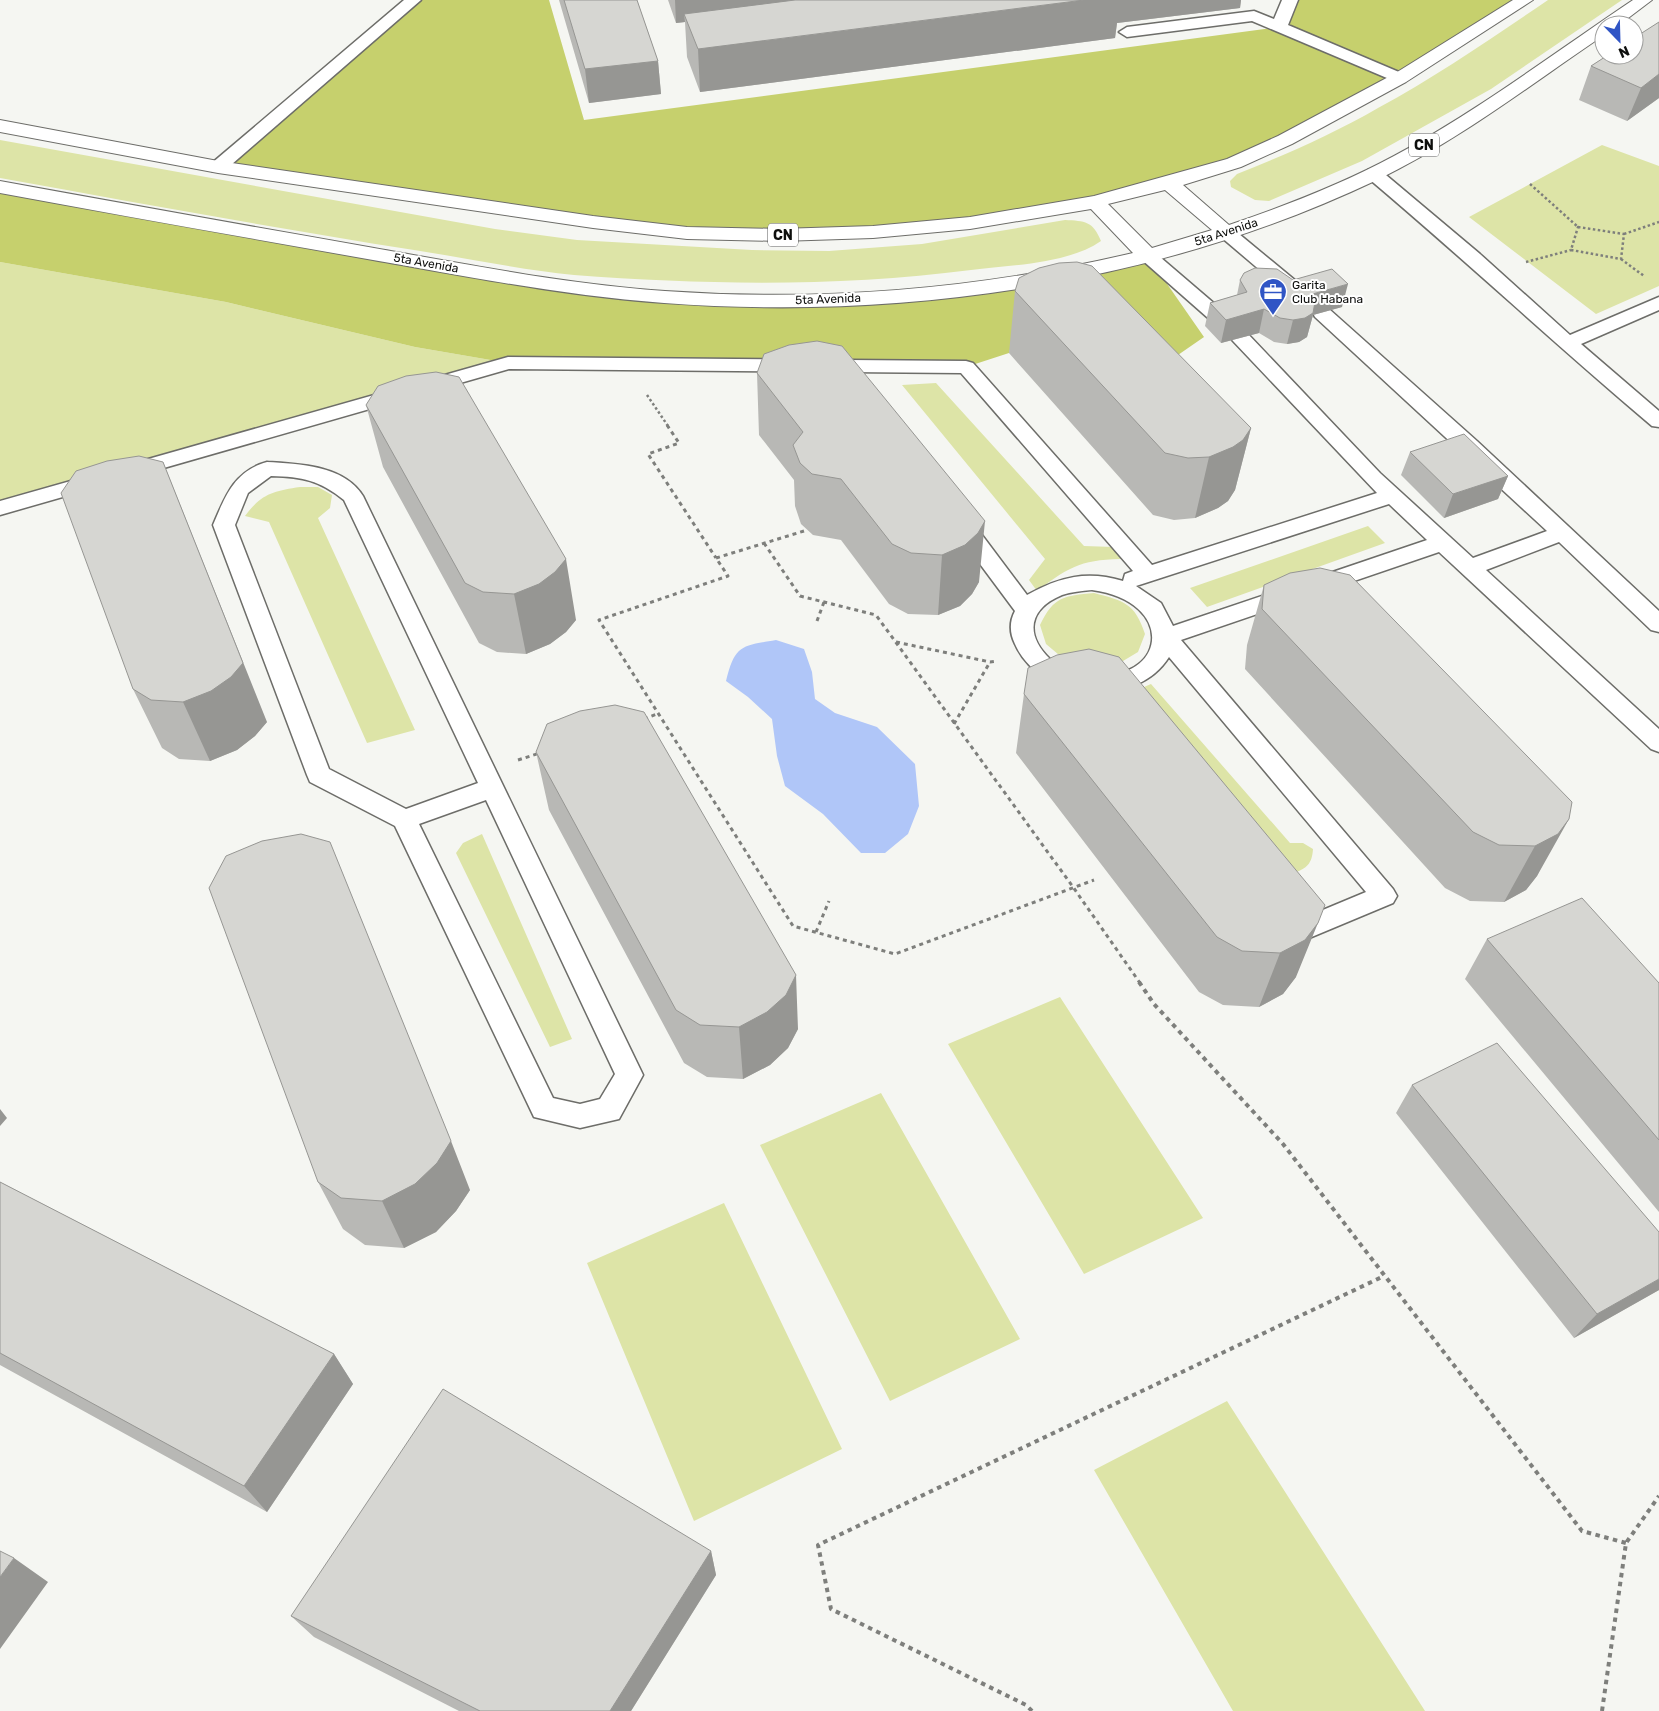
<svg xmlns="http://www.w3.org/2000/svg" width="1659" height="1711" font-family="Rubik,sans-serif">
<style>
.green{fill:#dde4a7}
.forest{fill:#c6d06d}
.water{fill:#b0c6f8}
.lines{fill:none;stroke-linecap:round;stroke-linejoin:round}
.service-casing{stroke:#6d6d69;stroke-width:3}
.trunk-casing{stroke:#6d6d69;stroke-width:2}
.path-far2{stroke:#7e7f7c;stroke-width:2.5;stroke-dasharray:2.5 2.5;stroke-linecap:butt}
.path-far1{stroke:#7e7f7c;stroke-width:3;stroke-dasharray:4 4;stroke-linecap:butt}
.path{stroke:#7e7f7c;stroke-width:4;stroke-dasharray:4.5 4.5;stroke-linecap:butt}
.service{fill:#fff;fill-rule:evenodd}
.trunk{fill:#fff;fill-rule:evenodd}
.wall{fill:#b8b8b5}
.shaded-wall{fill:#969693}
.building{fill:#d6d6d2;stroke:#969693}
.labels{text-anchor:middle;stroke-width:4;stroke-linejoin:round;paint-order:stroke}
.far-street-label{font-size:12px;fill:#0e0f0d;stroke:#fff}
.far-poi-label{font-size:12px;fill:#0e0f0d;stroke:#fff;text-anchor:start}
.shield{fill:#fff;stroke:#565756;stroke-width:1}
.shield-label{font-size:14px;font-weight:bold;fill:#0e0f0d}
</style>
<rect width="100%" height="100%" fill="#f5f6f2"/>
<!-- green -->
<path class="green" d="M1548,0H1622L1491,89L1362,161L1269,201L1255,200L1231,187L1230,181L1237,174C1285,155 1333,134 1378,108C1437,76 1492,38 1548,0Z
M0,140L495,229L577,240L752,250L829,251L922,244L1065,220C1085,221 1093,221 1101,241C1068,264 1011,265 971,270C840,287 706,285 574,275C521,270 467,258 414,250C275,228 138,203 0,178Z
M1602,145L1659,166V286L1596,314L1469,217Z
M0,262L226,302L415,347L508,363L0,508Z
M936,383L1084,546L1114,547L1128,559C1084,559 1071,565 1037,591L1029,580L1045,559L902,385Z
M300,487H318L332,495L330,508L318,518L415,730L367,743L269,522L245,516C261,494 273,491 300,487Z
M1368,526L1385,543L1207,607L1190,588Z
M1094,593C1124,601 1135,603 1145,634L1138,652L1118,664L1065,660L1046,644L1040,625C1054,596 1064,596 1094,593Z
M1151,684L1290,843H1303L1313,849C1312,864 1307,868 1294,873L1130,693Z
M482,834L572,1039L550,1047L456,853L463,843Z
M1060,997L1203,1218L1084,1274L948,1044Z
M881,1093L1020,1339L890,1401L760,1145Z
M724,1203L842,1449L694,1521L587,1263Z
M1227,1401L1425,1711H1233L1094,1470Z"/>
<!-- forest -->
<path class="forest" d="M413,0H549L584,120L1279,27L1290,0H1524L1333,116L1169,183L970,223L780,235L593,222L218,167Z
M0,188L563,287L758,301L941,292L1147,255L1204,337L1136,384L1013,339L1009,353L966,367L508,363L415,347L226,302L0,262Z"/>
<!-- water -->
<path class="water" d="M776,640L804,649L812,672L815,699L835,713L877,727L915,764L919,806L908,834L885,853H861L823,814L785,786L777,756L772,719L748,697L726,681C735,645 741,646 776,640Z"/>
<g class="lines">
<defs>
<path id="service" d="M404,0H421L224,171H212L209,167L212,163Z
M1282,0H1298L1288,25L1406,75L1408,78L1400,83L1394,81L1252,21L1127,37L1119,32L1127,27L1254,11L1274,19Z
M1374,169L1380,170L1480,254L1570,335L1659,297V310L1581,344L1659,411V427L1652,426C1556,345 1464,259 1368,178L1365,174L1368,170Z
M1227,228L1233,229L1302,286L1304,290L1302,294H1288L1221,237L1218,233L1221,229Z
M1147,250L1153,251L1230,317L1233,321L1230,325H1216L1141,259L1138,255L1141,251Z
M1322,307L1329,309L1477,441L1659,611V632L1651,630L1559,542L1486,570L1659,729V752L1651,749L1439,552L1181,640L1393,889L1397,896L1393,903L1302,941C1290,937 1284,928 1278,917L1282,910C1293,906 1299,908 1306,917L1366,892L1169,657C1136,710 1040,701 1015,644C1010,634 1009,622 1015,611L954,529L951,524L954,519L962,517L970,519L1027,595C1059,577 1087,570 1123,581L1125,574L1133,571L961,373L509,369L0,515V501L508,357L966,361L973,363L1152,565L1377,493L1233,341L1230,337L1233,333H1247L1380,473L1473,558L1547,531L1315,317L1313,313L1315,309ZM1389,504L1427,540L1173,626L1161,603L1136,586ZM1092,590C1179,602 1166,685 1089,674C1075,672 1061,668 1050,659C1025,635 1028,609 1062,595C1071,592 1082,591 1092,590Z
M267,462C299,464 344,465 363,496L643,1075L619,1119L580,1128L534,1117L395,826L310,782L307,775L213,525C225,497 234,471 267,462ZM271,476C303,477 319,480 344,500L478,783L406,809L329,769L235,525L248,493ZM486,800L615,1074L600,1099L580,1104L553,1098L419,824Z"/>
<path id="trunk" d="M1513,0H1533L1406,82L1292,144L1241,167L1183,185L1229,225C1285,206 1342,184 1394,156C1478,111 1554,53 1633,0H1652L1619,25H1604V35C1530,85 1458,141 1377,180C1158,284 906,321 664,303C566,296 470,277 373,260C248,238 124,216 0,193V181C125,204 249,226 374,248C471,265 567,284 665,291C822,302 980,289 1133,253L1091,209L970,229L873,238L780,241L687,239L593,228L218,173L0,132V120L218,161L593,216L687,227L780,229L873,226L970,217L1094,196L1227,159L1278,136L1394,74ZM1165,190L1212,230L1152,248L1108,204Z"/>
</defs>
<!-- service casing -->
<use href="#service" class="service-casing"/>
<!-- trunk casing -->
<use href="#trunk" class="trunk-casing"/>
<!-- path-far2 -->
<path class="path-far2" d="M1530,184L1578,227
M1578,227L1624,234L1621,259L1571,250Z
M1624,234L1659,222
M1621,259L1644,276
M1526,262L1571,250
M647,395L668,426"/>
<!-- path-far1 -->
<path class="path-far1" d="M667,425L679,443L648,454L716,558
M804,531L716,558L728,576L599,620L793,926L895,954L1094,880
M764,543L800,596L876,615L1073,887L1140,983
M817,621L824,602
M896,642L990,662L997,661
M644,719L657,714
M954,724L990,662
M518,760L540,753
M816,932L829,901"/>
<!-- path -->
<path class="path" d="M1139,982L1154,1004L1283,1144L1582,1531L1626,1543
M1032,1711L1026,1705L831,1609L818,1545L1384,1276
M1602,1711L1626,1543L1659,1496"/>
<!-- service -->
<use href="#service" class="service"/>
<!-- trunk -->
<use href="#trunk" class="trunk"/>
</g>
<!-- wall -->
<path class="wall" d="M559,0H637L658,61L661,94L589,103Z
M668,0H1241L1240,8L1117,23L1115,38L700,92L687,57L685,22L676,23Z
M1659,22V98L1627,121L1579,100L1591,66Z
M1240,280H1293L1342,307L1313,315L1307,337L1299,342L1287,344L1274,342L1259,333L1221,343L1205,326L1210,303L1237,295Z
M1015,291L1251,428L1235,490L1228,501L1218,508L1195,518L1174,520L1153,515L1009,353Z
M757,373L979,582L972,594L960,606L938,615L908,614L889,604L841,540L813,535L801,524L795,506L794,480L759,435Z
M366,405L576,620L566,632L550,644L526,654L497,652L479,643L383,467Z
M1410,452L1508,476L1498,499L1444,518L1401,475Z
M1264,585L1572,802L1537,876L1526,890L1504,902L1470,901L1445,888L1245,669L1247,645Z
M1089,649L1296,977L1283,994L1259,1007L1223,1005L1199,992L1016,753L1024,694Z
M133,689L267,722L255,736L237,750L210,761L179,759L162,748Z
M536,752L798,1029L788,1048L770,1065L743,1079L707,1077L684,1063L549,810Z
M1487,939L1659,983V1212L1465,979Z
M1412,1085L1659,1290L1574,1338L1396,1113Z
M0,1182L334,1354L353,1384L267,1512L0,1365Z
M318,1182L470,1190L456,1211L436,1232L404,1248L365,1245L343,1229Z
M711,1551L716,1575L631,1711H459L314,1637L291,1616Z"/>
<!-- shaded-wall -->
<path class="shaded-wall" d="M675,0H859L684,14L685,22L676,23Z
M1084,0H1241L1240,8L1117,23L1115,38L700,92L698,49Z
M658,61L661,94L589,103L585,69Z
M1659,74V98L1627,121L1641,88Z
M1348,284L1342,307L1313,315L1307,337L1299,342L1287,344L1293,320L1309,295Z
M1264,309L1259,333L1221,343L1226,320Z
M1251,428L1235,490L1228,501L1218,508L1195,518L1209,457Z
M163,462L267,722L255,736L237,750L210,761L183,702Z
M1508,476L1498,499L1444,518L1453,494Z
M985,521L979,582L972,594L960,606L938,615L942,555Z
M566,559L576,620L566,632L550,644L526,654L514,594Z
M1569,819L1537,876L1526,890L1504,902L1535,846Z
M1318,923L1296,977L1283,994L1259,1007L1280,953Z
M796,975L798,1029L788,1048L770,1065L743,1079L739,1027Z
M0,1109L7,1118L0,1126Z
M451,1141L470,1190L456,1211L436,1232L404,1248L382,1201Z
M1659,1279V1290L1574,1338L1597,1314Z
M334,1354L353,1384L267,1512L244,1486Z
M711,1551L716,1575L631,1711H610Z
M14,1558L48,1582L0,1649V1577Z"/>
<!-- building -->
<path class="building" d="M564,0H637L658,61L585,69Z
M795,0H1084L698,49L684,14Z
M1659,22V74L1641,88L1591,66L1608,55H1634V38Z
M1077,262L1092,266L1251,428L1243,440L1233,447L1209,457L1188,458L1165,453L1015,291L1019,278L1039,268L1059,263Z
M1255,268L1277,269L1293,280L1332,269L1348,284L1309,295L1315,302L1313,313L1305,318L1293,320L1280,318L1264,309L1226,320L1210,303L1247,292L1240,280L1244,273Z
M817,341L842,346L985,521L978,533L965,545L942,555L911,553L892,544L841,479L812,474L800,463L793,445L803,432L757,373L764,354L789,345Z
M436,372L459,377L566,559L555,572L539,584L514,594L483,592L465,583L366,405L378,386L406,376Z
M1464,434L1508,476L1453,494L1410,452Z
M139,456L163,462L243,663L231,677L211,691L183,702L151,700L133,689L61,493L76,471L107,461Z
M1320,568L1350,575L1572,802L1569,819L1558,834L1535,846L1499,845L1473,832L1262,609L1264,585L1290,573Z
M1089,649L1119,657L1325,905L1318,923L1305,940L1280,953L1242,951L1217,937L1024,694L1028,668L1057,655Z
M615,705L644,712L796,975L786,995L767,1012L739,1027L700,1025L676,1010L536,752L547,724L580,711Z
M301,834L330,842L451,1141L437,1163L415,1184L382,1201L341,1198L318,1182L209,888L226,856L262,841Z
M1582,898L1659,983V1140L1487,939Z
M1497,1043L1659,1232V1279L1597,1314L1412,1085Z
M0,1182L334,1354L244,1486L0,1353Z
M443,1389L711,1551L610,1711H480L291,1616Z
M0,1551L14,1558L0,1577Z"/>
<!-- icons -->
<defs>
<symbol id="office-pin" viewBox="-11 -11 22 30"><path d="M0 17L-7.5 6A9.5 9.5 0 1 1 7.5 6Z" fill="#3055c5" stroke="#fff"/><path d="M-6-3h4V-5.5h4V-3h4V5H-6ZM-1-4.5V-3h2v-1.5ZM-6 0V1H6V0Z" fill="#fff"/></symbol>
</defs>
<g fill-rule="evenodd">
<use href="#office-pin" x="1257" y="276" width="32" height="43"/>
</g>
<g class="labels">
<!-- far-street labels -->
<g class="far-street-label">
<text transform="translate(1226 232) rotate(-18)" y="4">5ta Avenida</text>
<text transform="translate(426 263) rotate(10)" y="4">5ta Avenida</text>
<text transform="translate(828 299) rotate(-2)" y="4">5ta Avenida</text>
</g>
<!-- far-poi labels -->
<g class="far-poi-label">
<text x="1292" y="289">Garita<tspan x="1292" dy="14">Club Habana</tspan></text>
</g>
<!-- shield labels -->
<g class="shield">
<rect x="1409" y="133.5" width="30" height="23" rx="4"/>
<rect x="768" y="223.5" width="30" height="23" rx="4"/>
</g>
<g class="shield-label">
<text x="1424" y="150">CN</text>
<text x="783" y="240">CN</text>
</g>
</g>
<!-- north arrow -->
<g transform="translate(1619 40) rotate(157)"><circle r="24" fill="#ffffff" stroke="#9f9f9e"/>
<path d="M0-4L9 19L0 12L-9 19Z" fill="#3055c5"/>
<text y="-8" font-size="14" font-weight="bold" text-anchor="middle" fill="#0e0f0d">N</text>
</g>
</svg>
